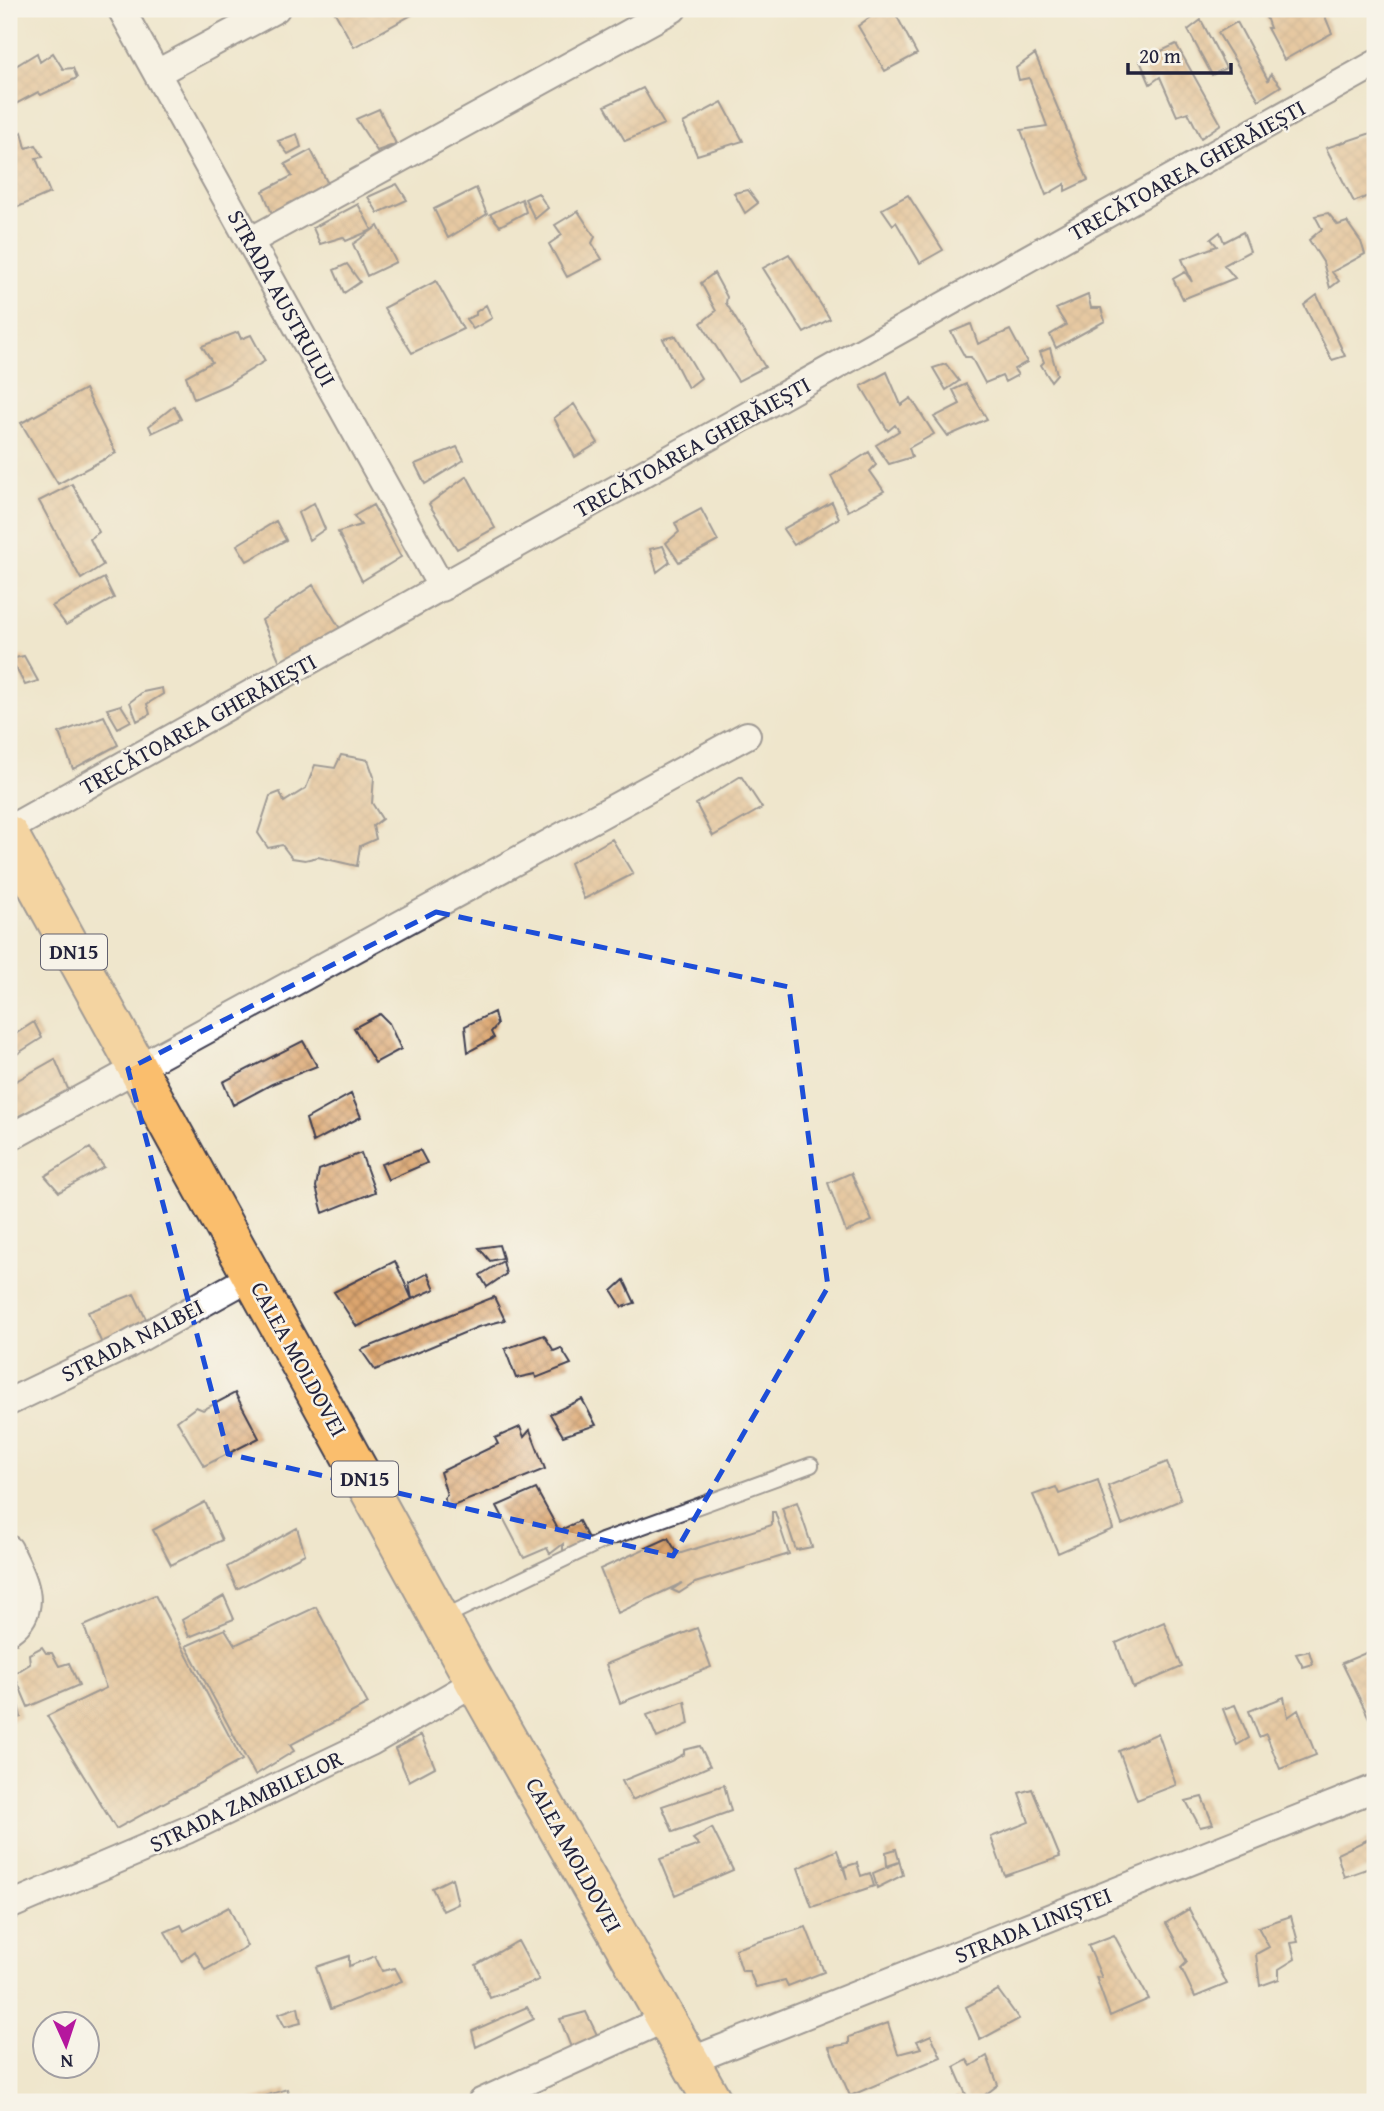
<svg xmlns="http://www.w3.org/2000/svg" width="1384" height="2111" font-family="'Gentium Book Plus',serif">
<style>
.building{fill:url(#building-cross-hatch)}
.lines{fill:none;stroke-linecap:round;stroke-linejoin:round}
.service-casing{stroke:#413f51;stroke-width:18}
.minor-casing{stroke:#413f51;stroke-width:30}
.primary-casing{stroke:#413f51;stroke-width:42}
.service{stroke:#fff;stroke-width:14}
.minor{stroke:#fff;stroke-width:26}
.primary{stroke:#fabe6d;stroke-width:38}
.marked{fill:none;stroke:#1d4ed8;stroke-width:5;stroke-dasharray:14 9;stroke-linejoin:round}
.labels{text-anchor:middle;stroke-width:5;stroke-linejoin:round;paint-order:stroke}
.shield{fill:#f7f3e8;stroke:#62616f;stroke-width:2}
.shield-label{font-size:21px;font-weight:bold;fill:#22223b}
.street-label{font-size:23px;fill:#22223b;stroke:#f7f3e8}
</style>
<defs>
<pattern id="building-cross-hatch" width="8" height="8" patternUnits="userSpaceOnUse" patternTransform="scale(1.75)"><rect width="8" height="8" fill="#dca56e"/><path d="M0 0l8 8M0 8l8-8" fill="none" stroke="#b2865c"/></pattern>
</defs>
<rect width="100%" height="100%" fill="#f7f3e8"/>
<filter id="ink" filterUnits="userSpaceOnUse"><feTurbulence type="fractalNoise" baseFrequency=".0143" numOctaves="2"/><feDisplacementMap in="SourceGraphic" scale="14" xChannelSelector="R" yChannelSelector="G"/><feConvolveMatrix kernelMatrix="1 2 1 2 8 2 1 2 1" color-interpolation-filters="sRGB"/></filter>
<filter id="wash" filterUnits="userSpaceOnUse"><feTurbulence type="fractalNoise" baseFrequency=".00686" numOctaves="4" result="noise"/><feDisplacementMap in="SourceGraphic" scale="28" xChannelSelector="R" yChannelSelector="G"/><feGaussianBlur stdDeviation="1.57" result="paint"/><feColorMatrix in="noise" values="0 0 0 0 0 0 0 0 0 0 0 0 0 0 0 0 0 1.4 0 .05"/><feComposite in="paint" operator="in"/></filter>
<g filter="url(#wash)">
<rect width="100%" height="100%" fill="#efe6cc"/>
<g id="blocks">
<!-- building -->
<path class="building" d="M333,9H413L415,13L354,47Z
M881,9H893L917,54L885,71L858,26Z
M1263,9H1322L1332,33L1284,60L1267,28H1270Z
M1201,20L1226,68L1212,75L1188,30Z
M1237,22L1268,80L1271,74L1281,86L1259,100L1218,33Z
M1176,44L1221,124L1201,138L1188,112L1177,116L1160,77L1150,84L1140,61Z
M37,53L40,62L53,53L63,69L73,68L77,78L41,95L38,92L12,106L9,100V54L14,67Z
M1035,54L1088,180L1065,191V184L1046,195L1021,130L1047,126L1029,78L1019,80L1016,68Z
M643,88L664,124L625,141L605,106Z
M722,102L743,141L697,155L683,123Z
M379,109L396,144L403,160L380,171L370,158L396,144L377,151L356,119Z
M22,132L26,148L36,145L43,157L36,158L50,193L18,207L15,201L9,204V138Z
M1371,133L1375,143V193L1354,202L1326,148Z
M297,134L301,147L288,154L278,141Z
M311,150L332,192L277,226L263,191L292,176L285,164Z
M397,184L407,200L378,213L368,197Z
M476,188L487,214L448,238L434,209Z
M748,190L758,203L745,213L734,193Z
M538,193L548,208L535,219L525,199Z
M908,195L943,250L920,263L896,222L893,225L882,209Z
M522,199L526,212L500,226L490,214Z
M358,204L372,230L346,241L343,237L320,244L313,228Z
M578,211L595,237L592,243L602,259L567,277L549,244L562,235L555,225Z
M1328,213L1338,225L1347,222L1361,242L1365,254L1332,272L1339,281L1330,288L1323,262L1309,240L1322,229L1315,216Z
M378,226L396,262L367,276L353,244Z
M1220,232L1224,242L1243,232L1250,251L1224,265L1235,278L1183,299L1173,279L1185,272L1192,282L1182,259L1217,246L1211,239Z
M789,254L830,319L804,333L763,268Z
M347,264L360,282L344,293L334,270Z
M714,273L727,297L726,303L765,367L738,381L701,323L716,311L701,283Z
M436,281L463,329L412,353L384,308Z
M1088,295L1091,308H1101L1105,321L1056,348L1050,335L1066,325L1056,309Z
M1317,295L1345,356L1332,360L1304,305Z
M486,305L492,318L473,329L466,319L476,315V312Z
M971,324L978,344L1010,330L1027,362L1014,369L1018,375L1005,382L1002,376L985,383L971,357H965L951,332Z
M238,332L241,339L251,335L265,361L226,385L194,399L186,376L212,362L202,346Z
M676,336L701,378L688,388L663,339Z
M1050,348L1057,374L1051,381L1041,365L1044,362L1040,352Z
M946,364L959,381L946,390L933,368Z
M887,372L901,405L911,398L934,434L909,448L912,457L889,464L876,445L899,431L895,425L888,431L861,386Z
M966,384L987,419L948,436L934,417L960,404L953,390Z
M85,389L116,453L58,484L21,423Z
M574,404L598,443L575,457L554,418Z
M174,406L181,419L152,433L149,426Z
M457,447L464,460L425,484L415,464Z
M869,452L876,465L870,471L884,491L848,511L831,476Z
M467,476L495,528L457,549L429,504Z
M72,484L99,532L90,539L103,565L81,579L39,501Z
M832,502L839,518L794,545L783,529Z
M314,503L325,529L309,540L298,513Z
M373,505L401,557L362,581L338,532L361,525L354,516Z
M701,509L718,541L679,562L666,543L679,532L675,523Z
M276,521L286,540L247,561L237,545Z
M663,546L670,562L657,572L650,549Z
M104,578L114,598L66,625L52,606Z
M313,585L341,630L280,662L262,620Z
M24,656L38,681L25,685L11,659Z
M162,688L163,694L147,704L150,714L137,721L130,702L143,692Z
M121,705L131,721L118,728L107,709Z
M104,716L118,745L73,769L59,733Z
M341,755L368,760L374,777L372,803L382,819L373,826L376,839L360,846L357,866L318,857L305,860L292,858L282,845L268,848L258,833L270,796L280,792L284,802L306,788L315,765L335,768Z
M741,776L762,808L713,836L696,804Z
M612,839L633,874L584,899L570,863Z
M494,1012L497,1025L491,1032L494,1038L468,1052L465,1026Z
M380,1014L389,1023L401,1049L375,1063L354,1028Z
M34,1022L42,1038L9,1059V1038Z
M303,1041L317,1066L272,1084L233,1105L223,1082Z
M55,1059L69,1091L9,1121V1085Z
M351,1094L361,1117L313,1142L306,1119Z
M90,1148L104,1167L59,1192L45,1176Z
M420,1150L427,1163L388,1180L381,1164Z
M361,1153L375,1192L323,1213L316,1187L319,1170Z
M851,1173L872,1221L846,1232L828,1183Z
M499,1245L503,1258L490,1261L479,1248Z
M395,1261L412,1299L357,1327L334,1292Z
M503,1261L506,1274L487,1287L480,1275Z
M428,1273L435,1289L412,1299L409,1283Z
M624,1280L635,1303L622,1307L612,1291Z
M134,1294L148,1323L102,1344L88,1312Z
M494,1297L505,1320L478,1327L375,1370L361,1350Z
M544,1335L554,1351L561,1348L571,1364L536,1378L535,1374L516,1378L505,1349Z
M235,1393L259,1438L204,1466L177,1421L196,1407L203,1410Z
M582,1399L596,1425L563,1436L550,1414Z
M520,1427L524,1437L530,1430L545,1469L448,1508L444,1498L447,1495L440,1472L498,1444L495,1438Z
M1167,1462L1181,1500L1122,1525L1108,1486Z
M1098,1480L1113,1529L1058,1553L1033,1495L1056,1487L1059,1494Z
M536,1489L559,1531L579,1521L589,1540L563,1554V1544L550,1554L547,1548L524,1558L497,1506Z
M205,1502L222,1540L171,1565L153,1530Z
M797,1502L812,1547L796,1550L782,1508Z
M772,1512H775L789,1554L695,1583L679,1593L672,1590L682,1583L618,1613L600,1569L668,1538L678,1554L772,1525Z
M297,1528L305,1554L237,1589L227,1567Z
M155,1595L242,1760L116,1829L47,1716L106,1688L84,1626Z
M224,1596L234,1619L189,1637L182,1620Z
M316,1607L368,1704L290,1745L294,1751L255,1775L186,1646L225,1629L235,1645Z
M1164,1622L1182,1667L1133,1688L1116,1643Z
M697,1628L711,1667L620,1703L606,1664Z
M42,1647L46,1653H52L59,1666L69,1663L79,1685L28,1707L14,1674L30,1664L29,1654Z
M1375,1649V1730L1342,1663Z
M1309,1651L1313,1664L1303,1667L1296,1654Z
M1284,1697L1288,1717L1298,1710L1316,1755L1280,1769L1266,1734L1259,1737L1249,1711Z
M685,1701L689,1724L657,1738L647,1715Z
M18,1704L21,1717L9,1721V1707Z
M1235,1705L1249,1738L1237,1745L1223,1709Z
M1158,1733L1176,1785L1137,1800L1119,1751Z
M421,1735L435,1767L409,1781L395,1749Z
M700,1746L710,1766L632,1800L622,1781L671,1761L684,1754V1750Z
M724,1785L731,1811L673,1832L662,1806Z
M1032,1789L1060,1857L1005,1876L991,1837L1029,1822L1019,1793Z
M1202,1797L1213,1824L1200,1827L1186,1801Z
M712,1828L733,1870L675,1895L660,1859L699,1845L693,1839Z
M1375,1836V1866L1344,1877L1337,1854Z
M896,1849L903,1875L877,1888L873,1873L899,1862L887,1866L886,1852Z
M837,1850L847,1879L844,1867L857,1863L861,1876L870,1873L874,1886L812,1907L798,1868Z
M452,1878L458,1904L443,1911L432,1888Z
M229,1907L247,1946L205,1970L195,1951L182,1961L165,1932L181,1925L184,1931Z
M1189,1909L1227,1984L1195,1997L1181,1968L1187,1962L1166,1923Z
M1291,1916L1298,1942L1291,1943L1295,1959L1279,1969V1979L1260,1986L1256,1954L1269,1947L1258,1927Z
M806,1927L824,1972L788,1986L785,1980L756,1987L749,1971H742L735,1949Z
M1114,1935L1149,1999L1110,2016L1096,1977L1102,1978L1088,1945Z
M518,1941L539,1980L490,1998L476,1965Z
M349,1956V1966L375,1956L382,1971L395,1968L402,1981L331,2009L316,1967Z
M998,1990L1019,2019L980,2040L966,2007Z
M298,2007L301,2023L285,2027L278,2014Z
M527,2007L534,2019L476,2047L472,2031Z
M586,2012L600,2041L574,2055L560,2019Z
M888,2023L898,2054L921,2048L917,2041L931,2035L941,2057L850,2096L829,2047L849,2044V2037Z
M987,2056L998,2085L985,2095V2102H951L958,2096L968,2099L954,2067L967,2060L971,2066Z
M287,2089L291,2102H246Z"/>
</g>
</g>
<g filter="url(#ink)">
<use href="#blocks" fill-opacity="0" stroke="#413f51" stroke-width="2"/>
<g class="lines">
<defs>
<path id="service" d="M442,1618L602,1541L811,1465"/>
<path id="minor" d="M121,9L442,588
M157,73L276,9
M250,241L673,9
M9,829L1375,64
M9,1138L747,735
M9,1402L128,1345L254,1275
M9,1549C23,1579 41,1608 9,1631
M9,1906L187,1830L371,1742L475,1682
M690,2061L1375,1788
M481,2102L665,2019"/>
<path id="primary" d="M9,835L475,1682L713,2102"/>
</defs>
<!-- service casing -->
<use href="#service" class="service-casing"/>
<!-- minor casing -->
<use href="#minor" class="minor-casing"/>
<!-- primary casing -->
<use href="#primary" class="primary-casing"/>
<!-- service -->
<use href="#service" class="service"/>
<!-- minor -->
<use href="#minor" class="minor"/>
<!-- primary -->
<use href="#primary" class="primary"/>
</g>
</g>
<!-- marked area -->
<path d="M0 0H1384V2111H0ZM436,912L789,987L828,1287L673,1556L228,1454L128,1069Z" fill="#efe6cc" fill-opacity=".55" fill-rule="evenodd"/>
<path class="marked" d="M436,912L789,987L828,1287L673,1556L228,1454L128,1069Z"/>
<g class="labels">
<!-- shield labels -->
<g class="shield">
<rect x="41" y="934.5" width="66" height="35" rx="5"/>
<rect x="332" y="1461.5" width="66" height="35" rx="5"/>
</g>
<g class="shield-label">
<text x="74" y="959">DN15</text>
<text x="365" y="1486">DN15</text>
</g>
<!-- street labels -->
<g class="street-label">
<text transform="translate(1187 170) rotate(-29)" y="8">TRECĂTOAREA GHERĂIEȘTI</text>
<text transform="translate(282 298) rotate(61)" y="8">STRADA AUSTRULUI</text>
<text transform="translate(692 447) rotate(-29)" y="8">TRECĂTOAREA GHERĂIEȘTI</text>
<text transform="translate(198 724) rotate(-29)" y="8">TRECĂTOAREA GHERĂIEȘTI</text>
<text transform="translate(132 1340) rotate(-27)" y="8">STRADA NALBEI</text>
<text transform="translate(299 1359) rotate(61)" y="8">CALEA MOLDOVEI</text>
<text transform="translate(246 1801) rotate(-25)" y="8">STRADA ZAMBILELOR</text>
<text transform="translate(574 1855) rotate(61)" y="8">CALEA MOLDOVEI</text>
<text transform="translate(1033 1925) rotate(-22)" y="8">STRADA LINIȘTEI</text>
</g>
</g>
<!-- margin -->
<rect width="1384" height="2111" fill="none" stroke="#f7f3e8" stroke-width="35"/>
<!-- north arrow -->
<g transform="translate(66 2045) rotate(177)"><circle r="33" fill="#f7f3e8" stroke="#a29fa3" stroke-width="2"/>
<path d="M0-5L12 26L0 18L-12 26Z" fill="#b5179e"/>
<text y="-10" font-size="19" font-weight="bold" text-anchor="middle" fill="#22223b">N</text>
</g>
<!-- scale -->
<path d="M1128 63v10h103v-10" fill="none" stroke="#22223b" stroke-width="3.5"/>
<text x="1139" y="63" font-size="21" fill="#22223b" stroke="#f7f3e8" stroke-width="5" paint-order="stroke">20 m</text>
</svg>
